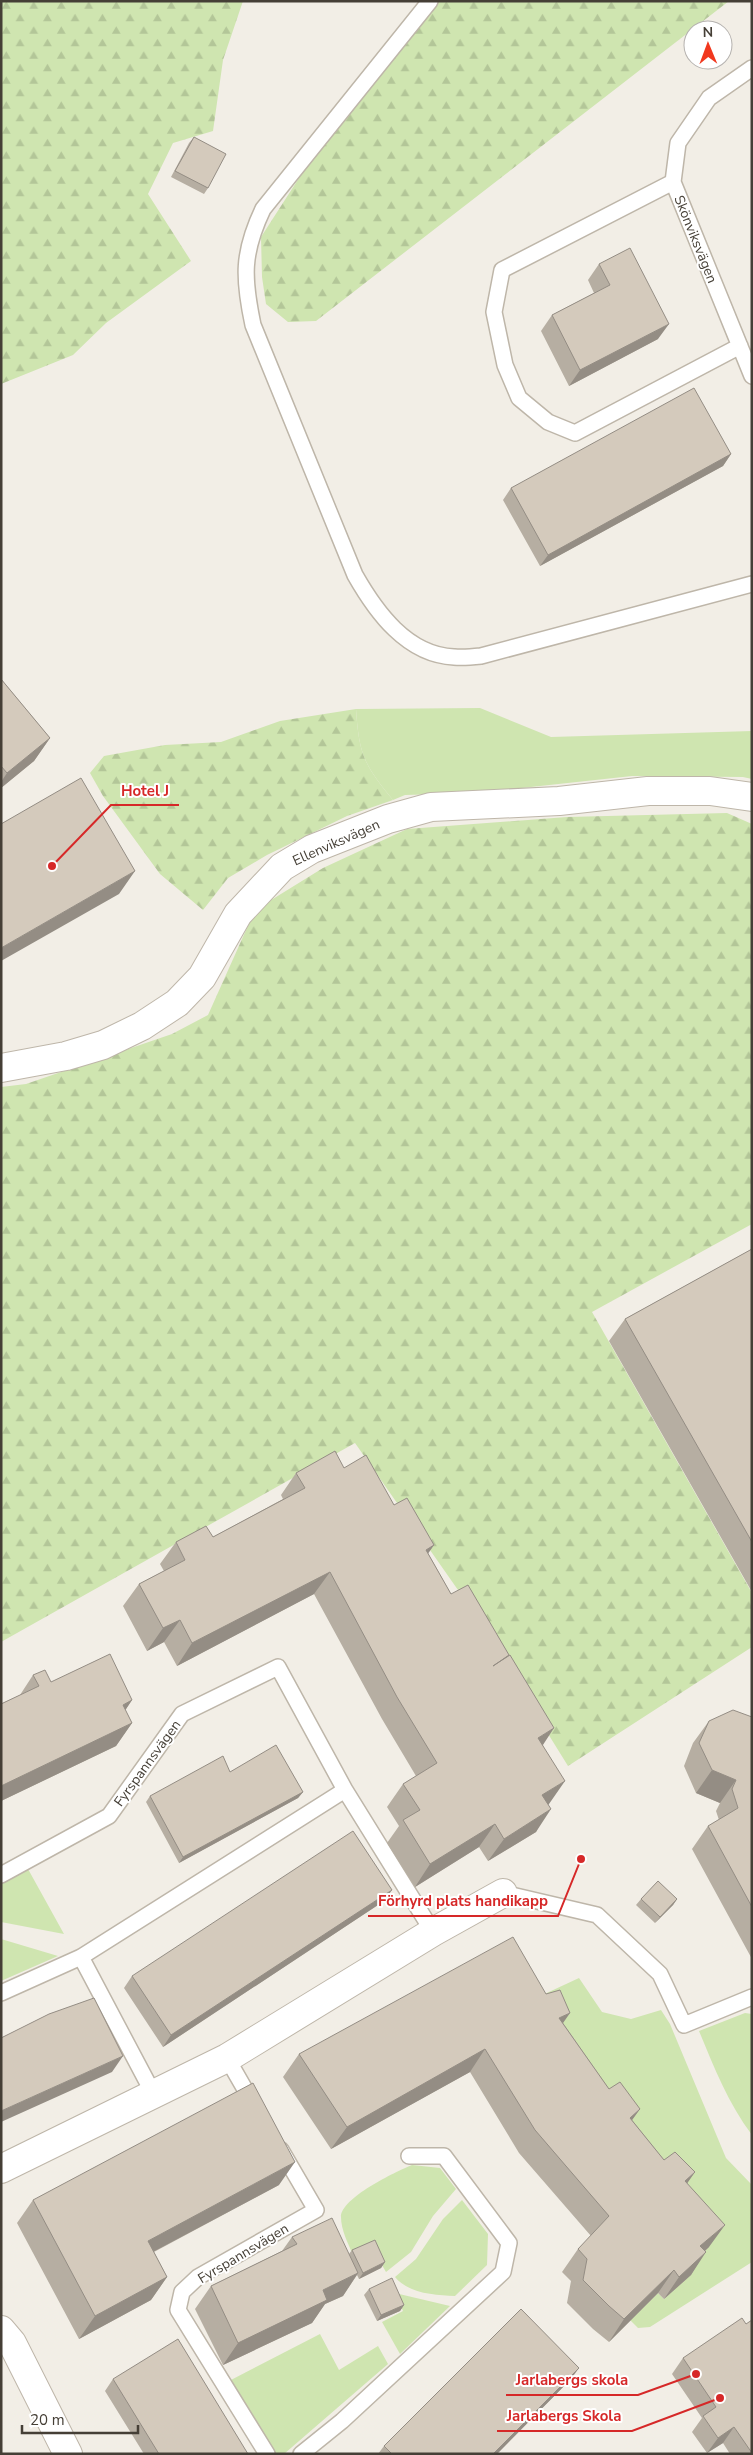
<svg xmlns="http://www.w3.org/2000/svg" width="753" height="2455" font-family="'Nunito Sans',sans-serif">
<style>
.grass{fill:#cfe5b0}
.forest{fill:url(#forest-firs)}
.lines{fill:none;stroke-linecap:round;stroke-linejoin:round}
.service-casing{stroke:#beb6a9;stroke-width:18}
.minor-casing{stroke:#beb6a9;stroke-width:30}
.service{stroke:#fff;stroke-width:15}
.minor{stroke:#fff;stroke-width:28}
.wall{fill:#b6aea2}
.shaded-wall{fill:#948d84}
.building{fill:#d4cabc;stroke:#948d84}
.labels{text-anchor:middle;stroke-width:4;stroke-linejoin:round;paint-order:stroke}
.street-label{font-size:14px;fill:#453f36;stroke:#fff}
.leader{fill:none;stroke:#d62828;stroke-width:2}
.callout-dot{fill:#d62828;stroke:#fff;stroke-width:2}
.callout-label{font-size:15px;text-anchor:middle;font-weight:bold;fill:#d62828;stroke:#fff;stroke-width:4;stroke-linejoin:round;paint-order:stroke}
</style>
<defs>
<pattern id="forest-firs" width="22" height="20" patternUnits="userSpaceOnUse" patternTransform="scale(1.25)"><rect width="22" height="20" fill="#cfe5b0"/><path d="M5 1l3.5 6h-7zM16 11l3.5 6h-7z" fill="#b3c698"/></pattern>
</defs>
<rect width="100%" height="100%" fill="#f2eee6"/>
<!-- grass -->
<path class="grass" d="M480,708L551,737L752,731V779L743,777L632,776L477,793L405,795L393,800C364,765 359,754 356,709Z
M28,1869L64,1934L1,1922V1882Z
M1,1939L58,1956L1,1981Z
M579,1978L602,2012L631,2019L661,2010L670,2024L726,2158L752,2185V2262L650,2327L638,2328L630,2320L658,2293L664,2299L690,2274L523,2004Z
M745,2013L752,2014V2135C728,2103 714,2067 699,2031Z
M412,2165L440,2168L456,2189L433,2216L411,2252L386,2272L371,2246L353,2255C348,2243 341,2230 341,2217C341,2198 395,2172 412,2165Z
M462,2200L488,2234L487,2265L455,2296C435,2295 409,2294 395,2277L416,2259L443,2219Z
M395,2293L450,2306L400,2354L382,2322L403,2311Z
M320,2334L339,2370L378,2346L388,2364L284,2454H274L229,2381Z"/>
<!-- forest -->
<path class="forest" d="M1,1H243L223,60L213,131L173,143L148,194L191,261L106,323L73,355L1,384Z
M438,1H729L316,321L288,322L266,304L262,277L261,237L310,161Z
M356,709C359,754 364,765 393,800L347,816L267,855L228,878L203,910L160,874L103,796L90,773L104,756L165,745L221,742L280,721Z
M727,813L752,824V1224L592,1312L752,1593V1647L568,1766L465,1600L355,1443L1,1642V1087L26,1084L172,1034L208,1015L255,910L323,868L407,829L567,817Z"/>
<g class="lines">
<defs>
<path id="service" d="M430,1L263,209C242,253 243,278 253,325L355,575C376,612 407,655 454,657C463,658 472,657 481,656L752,584
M752,68L709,98L678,143L673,182L752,376
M673,182L502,270L494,312L505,365L519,398L548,422L575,433L740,346
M345,1790L433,1932
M1,1875L109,1816L182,1714L278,1667L345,1790L81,1957L1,1993
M503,1893L597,1915L660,1974L684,2025L752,1997
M81,1957L153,2093
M227,2058L254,2105
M267,2454L178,2310L182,2292L198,2277L316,2210L281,2150
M301,2454L342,2421L503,2272L509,2243L444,2156H409"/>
<path id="minor" d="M1,1068L66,1056L103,1045L142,1026L177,1003L202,977L238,914L282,867L312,849L388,819L431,807L559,801L648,791H710L752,797
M1,2169L227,2058L433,1932L503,1893
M1,2330L12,2343L68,2454"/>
</defs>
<!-- service casing -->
<use href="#service" class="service-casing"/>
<!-- minor casing -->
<use href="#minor" class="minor-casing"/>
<!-- service -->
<use href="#service" class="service"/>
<!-- minor -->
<use href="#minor" class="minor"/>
</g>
<!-- wall -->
<path class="wall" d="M194,137L208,188L204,194L171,177L189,143Z
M599,264L658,339L569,386L541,331L552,315L594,293L588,280Z
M731,454L723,466L540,566L503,500L511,488Z
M1,679L50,738L34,761L1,788Z
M752,1249V1592L609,1341L625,1319Z
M344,1468L394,1505L434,1545L428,1553L451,1594L509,1655L507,1657L543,1745L549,1804L536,1832L488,1861L479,1847L415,1887L387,1843L399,1826L387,1807L403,1784L416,1776L382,1719L314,1594L177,1666L164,1642L147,1651L123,1606L139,1584L164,1571L160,1564L176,1542L213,1537L283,1499L281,1495L296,1473Z
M33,1675L51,1682L132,1700L125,1710L132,1723L116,1746L1,1801V1704L20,1695Z
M752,1717V1959L692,1849L708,1826L719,1820L716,1811L720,1803L696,1793L684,1766L693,1743L709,1721Z
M303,1792L298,1798L179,1863L146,1802L150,1796Z
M641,1899H677L673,1905L655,1923L636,1905Z
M384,1901L163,2047L124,1988L132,1976Z
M546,1994L563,2023L609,2089L640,2109L632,2120L664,2160L695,2172L687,2183L709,2247L705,2251L691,2275L664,2299L658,2293L609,2342L593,2329L567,2303L571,2281L562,2272L578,2249L591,2236L519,2153L470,2072L331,2149L283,2077L299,2054Z
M279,2185L154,2252L167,2277L151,2300L79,2339L17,2223L33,2200Z
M292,2237L349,2254L352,2250L385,2262L381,2268L359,2279L357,2275L343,2296L325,2304L312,2323L223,2365L195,2309L211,2286L282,2251Z
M369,2289L404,2305L400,2311L377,2321L364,2295Z
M746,2324L752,2454H730L723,2443L707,2453L692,2432L702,2418L672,2374L683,2358Z
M113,2379L248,2454H144L105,2391Z
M571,2379L497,2454H378L384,2446Z"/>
<!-- shaded-wall -->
<path class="shaded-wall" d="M669,324L658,339L569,386L580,370Z
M731,454L723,466L540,566L548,555Z
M50,738L34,761L1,788V782L7,773Z
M135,871L119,894L1,961V948Z
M434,1545L418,1568L426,1550Z
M330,1572L314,1594L177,1666L192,1643Z
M180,1620L164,1642L147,1651L163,1628Z
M132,1700L117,1723L123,1705Z
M132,1723L116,1746L1,1801V1786Z
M554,1728L539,1751L538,1738Z
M712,1770L736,1780L720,1803L696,1793Z
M565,1781L549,1804L527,1817L542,1795Z
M303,1792L298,1798L179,1863L183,1857Z
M551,1809L536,1832L488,1861L504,1839Z
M495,1824L479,1847L415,1887L430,1864Z
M392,1890L384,1901L163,2047L171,2035Z
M677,1899L673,1905L655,1923L660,1917Z
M570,2013L554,2036L559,2018Z
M485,2049L470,2072L331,2149L347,2127Z
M123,2056L112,2072L1,2122V2111Z
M640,2109L624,2131L630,2118Z
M295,2162L279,2185L132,2263L148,2241Z
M695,2172L679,2195L685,2181Z
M725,2225L709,2247L685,2269L700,2246Z
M706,2252L691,2275L664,2299L679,2277Z
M385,2262L381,2268L359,2279L363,2273Z
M674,2270L658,2293L609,2342L624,2319Z
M358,2273L343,2296L325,2304L312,2323L223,2365L238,2343L323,2290Z
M167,2277L151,2300L79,2339L95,2316Z
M404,2305L400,2311L377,2321L381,2315Z
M579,2368L571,2379L497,2454H493Z
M734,2427L723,2443L707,2453L718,2438Z"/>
<!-- building -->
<path class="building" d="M194,137L226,154L208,188L175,171Z
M630,248L669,324L580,370L552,315L610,285L599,264Z
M694,388L731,454L548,555L511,488Z
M1,679L50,738L7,773L1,766Z
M81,778L135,871L1,948V824Z
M752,1249V1542L625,1319Z
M335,1451L344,1468L366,1455L394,1505L407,1498L434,1545L426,1550L451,1594L468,1585L509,1655L493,1666L510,1655L554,1728L538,1738L565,1781L542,1795L551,1809L504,1839L495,1824L430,1864L403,1820L420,1810L403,1784L437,1763L397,1697L330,1572L192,1643L180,1620L163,1628L139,1584L185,1560L176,1542L206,1526L213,1537L305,1488L296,1473Z
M110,1654L132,1700L123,1705L132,1723L1,1786V1704L39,1686L33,1675L45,1670L51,1682Z
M733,1710L752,1717V1907L708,1826L738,1808L732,1789L736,1780L712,1770L699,1743L709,1721Z
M276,1745L303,1792L183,1857L150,1796L223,1756L230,1772Z
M353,1831L392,1890L171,2035L132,1976Z
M658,1881L677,1899L660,1917L641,1899Z
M513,1937L546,1994L560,1990L570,2013L559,2018L609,2089L620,2082L640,2109L630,2118L664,2160L675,2152L695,2172L685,2181L725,2225L700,2246L706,2252L679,2277L674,2270L624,2319L609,2306L583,2280L587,2259L578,2249L609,2216L535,2130L485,2049L347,2127L299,2054Z
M94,1998L123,2056L1,2111V2038L49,2014Z
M253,2083L295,2162L148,2241L167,2277L95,2316L33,2200Z
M332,2218L358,2273L323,2290L327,2300L238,2343L211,2286L297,2244L292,2237Z
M375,2240L385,2262L363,2273L352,2250Z
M392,2278L404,2305L381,2315L369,2289Z
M521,2309L579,2368L493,2454H392L384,2446Z
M742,2318L746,2324L752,2320V2453L734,2427L718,2438L703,2416L716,2407L683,2358Z
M178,2339L248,2454H159L113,2379Z"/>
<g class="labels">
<!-- street labels -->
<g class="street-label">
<text transform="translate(696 239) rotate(68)" y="5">Skönviksvägen</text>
<text transform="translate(336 842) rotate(-24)" y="5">Ellenviksvägen</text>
<text transform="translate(147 1763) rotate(-54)" y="5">Fyrspannsvägen</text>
<text transform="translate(243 2253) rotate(-31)" y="5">Fyrspannsvägen</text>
</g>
</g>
<!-- callouts -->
<path class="leader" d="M52 866L111 805H179M581 1859L558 1916H368M696 2374L638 2395H506M720 2398L632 2431H497"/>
<g class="callout-dot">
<circle cx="52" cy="866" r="5"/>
<circle cx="581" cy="1859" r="5"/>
<circle cx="696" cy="2374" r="5"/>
<circle cx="720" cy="2398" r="5"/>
</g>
<g class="callout-label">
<text x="145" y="796">Hotel J</text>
<text x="463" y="1906">Förhyrd plats handikapp</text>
<text x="572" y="2385">Jarlabergs skola</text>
<text x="564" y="2421">Jarlabergs Skola</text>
</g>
<!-- border -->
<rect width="753" height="2455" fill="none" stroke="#453f36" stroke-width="5"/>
<!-- north arrow -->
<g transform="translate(708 45) rotate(359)"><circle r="24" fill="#ffffff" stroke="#b5b2af"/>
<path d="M0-4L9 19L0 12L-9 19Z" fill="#f1381e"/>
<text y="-8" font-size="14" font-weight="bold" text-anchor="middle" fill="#453f36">N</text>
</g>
<!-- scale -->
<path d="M22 2425v8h116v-8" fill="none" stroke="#453f36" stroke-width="2.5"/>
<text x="30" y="2425" font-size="15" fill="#453f36" stroke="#ffffff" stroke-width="4" paint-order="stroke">20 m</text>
</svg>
